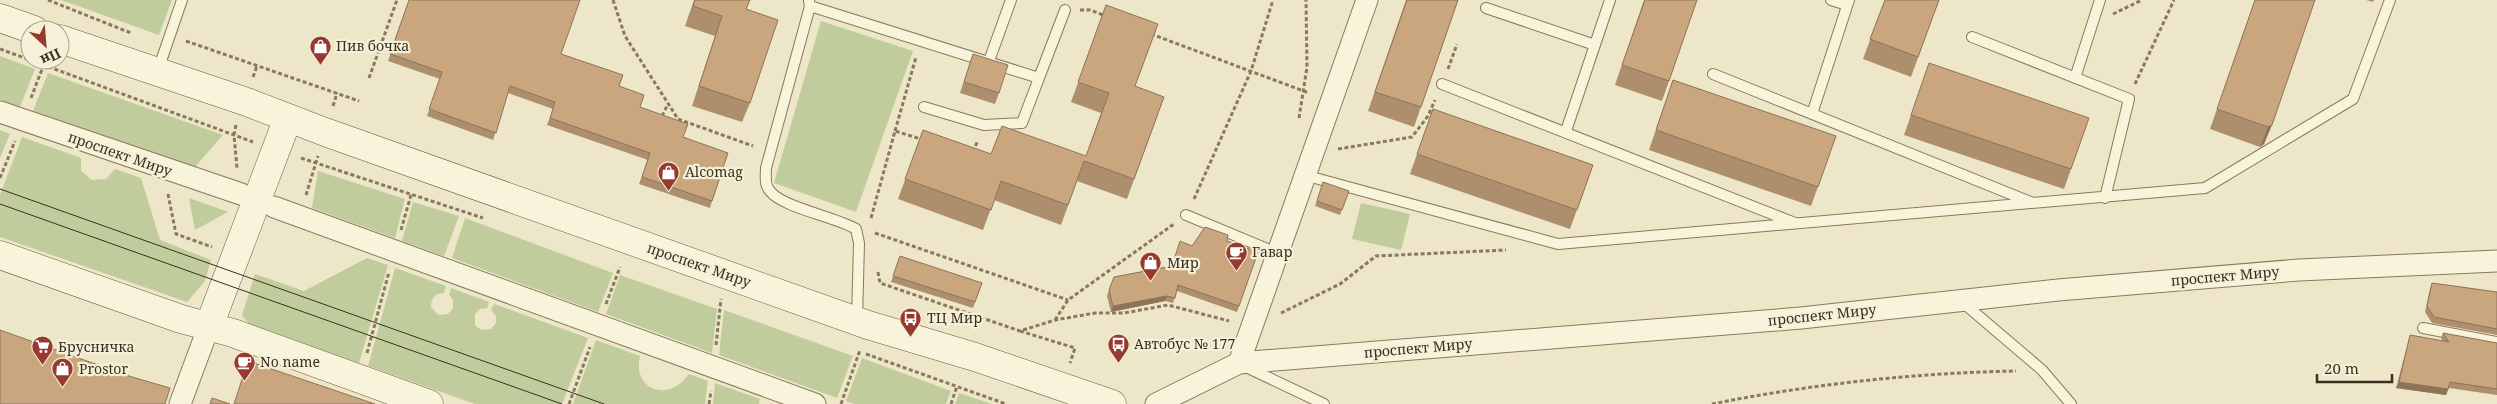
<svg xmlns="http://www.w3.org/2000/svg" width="2497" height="404" font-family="'Noto Serif',serif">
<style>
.green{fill:#c1cc9c}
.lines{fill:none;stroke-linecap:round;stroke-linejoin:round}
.lane-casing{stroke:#89795d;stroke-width:12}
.street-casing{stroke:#89795d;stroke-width:23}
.secondary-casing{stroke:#6b5a40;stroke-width:29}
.path{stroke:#89795d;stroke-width:3;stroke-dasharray:4 2.5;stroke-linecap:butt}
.lane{stroke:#f8f3db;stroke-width:10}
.street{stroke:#f8f3db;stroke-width:21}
.secondary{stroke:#f8f3db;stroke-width:28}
.tram{stroke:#3a2f20;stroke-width:1}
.wall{fill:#ae8f6d}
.shaded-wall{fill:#8d7459}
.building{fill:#caa67f;stroke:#8d7459}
.labels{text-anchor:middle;stroke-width:4.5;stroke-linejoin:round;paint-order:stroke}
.poi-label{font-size:14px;fill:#3a2f20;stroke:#f5f0d7;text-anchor:start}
.street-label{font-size:14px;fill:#3a2f20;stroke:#f5f0d7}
</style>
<rect width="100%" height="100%" fill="#eee6c8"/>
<!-- green -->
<path class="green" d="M61,0H172L159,35Z
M821,21L913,51L856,212L774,183Z
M0,56L35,69L20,107L0,100Z
M48,73L223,135L194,168L33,111Z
M0,130L10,134L0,158Z
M22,137L81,158V171L92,180L106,179L115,169L141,178L160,240L211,260L205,281L187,302L0,237V195Z
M318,171L405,199L395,238L312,208Z
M189,198L228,212L195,230Z
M413,202L459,216L444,256L402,241Z
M1361,203L1410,214L1401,250L1352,239Z
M465,218L613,273L598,312L452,258Z
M367,258L388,265L359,363L249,324L242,315L255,274L304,291Z
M395,268L446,286L444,293C435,293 431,298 431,307L438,315L448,314L453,308V300L449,295L451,288L489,302L487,308L480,309L475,314V325L481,330L491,329L496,323V316L491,310L494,304L588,338L562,404H475L368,366Z
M620,275L717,309L712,353L606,314Z
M724,310L853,356L837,398L719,355Z
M596,340L640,356C632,392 670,402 689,374L708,381L705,404H573Z
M862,358L951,391L946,404H854L846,401Z
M715,383L760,399L759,404H713Z
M959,393L992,404H955Z"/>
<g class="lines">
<defs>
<path id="lane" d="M1831,0L1847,5
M809,1L810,6L766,168C766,176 764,185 770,191C781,207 836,217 856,229L859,243L857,320
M810,6L1039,78L1022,123L984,125L924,107
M1486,8L1595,45
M1972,37L2129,99L2105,198
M989,61L1011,0
M158,70L182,0
M1713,74L2033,203
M1039,78L1065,10
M2075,78L2100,0
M1442,84L1795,223
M1812,114L1849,0
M1566,131L1610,0
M1304,175L1558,244L2205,188L2353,99L2390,0
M1186,215L1277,253
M1961,301L2042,370L2071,404
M2423,328L2497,342
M1246,367L1324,404"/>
<path id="street" d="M0,112L241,194
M274,207L815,404
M1239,363L1367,0
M180,404L209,326
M1156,404L1239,363L1801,318L2058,290L2299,270L2497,261"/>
<path id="secondary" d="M0,18L34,30
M60,39L244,101L325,132L868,325L975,357L1112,404
M0,255L181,319L233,333L429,404
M209,326L288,118"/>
</defs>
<!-- lane casing -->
<use href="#lane" class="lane-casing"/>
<!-- street casing -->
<use href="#street" class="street-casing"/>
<!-- secondary casing -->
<use href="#secondary" class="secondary-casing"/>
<!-- path -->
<path class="path" d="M48,0L131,33
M613,0L625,36L678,119L753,146
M1080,10H1090L1106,16
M2113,14L2142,0
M1151,34L1309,93
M186,41L359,101
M0,49L30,60
M30,60L253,142
M1448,69L1457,44
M253,77L257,66
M369,78L397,0
M2135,84L2174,0
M31,98L44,64
M333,106L337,93
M662,116L668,104
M1299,118L1307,67L1306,0
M236,125L234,135L237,168
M895,131L916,57
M1338,149L1412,137L1428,116L1435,100
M973,152L978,140
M301,158L483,218
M0,178L15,141
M168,194L176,234L212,247
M306,195L318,156
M1194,199L1251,71L1273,0
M871,218L895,131L924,140
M401,230L411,195
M875,233L1068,300
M878,272L880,283L1020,331L1055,320L1095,313H1124L1168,305L1229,321
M606,304L620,267
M1281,313L1340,284L1376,256L1506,250
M1055,320L1068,300L1174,224
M1020,331L1075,348L1070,363
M716,345L721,299
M367,353L389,272
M866,354L1006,404
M569,404L590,347
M709,404L711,391
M841,404L860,350
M951,404L957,386
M1712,404C1812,384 1914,373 2016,371"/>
<!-- lane -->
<use href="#lane" class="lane"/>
<!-- street -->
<use href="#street" class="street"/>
<!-- secondary -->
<use href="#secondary" class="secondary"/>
<!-- tram -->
<path class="tram" d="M0,189L604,404
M0,204L562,404"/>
</g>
<!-- wall -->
<path class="wall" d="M409,0L561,54L619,86L640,107L683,137L712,201L710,208L639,184L648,160L547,125L553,109L508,93L493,140L427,116L440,79L388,61Z
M694,0H750L746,9L750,103L742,122L692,106L715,36L685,26Z
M1406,0H1458L1414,127L1368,111Z
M1644,0L1669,81L1662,101L1615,85Z
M1885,0H1939L1911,77L1863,59Z
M2255,0H2315L2264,144L2260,147L2210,129Z
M2366,0H2374L2373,2Z
M1106,5L1135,86L1164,97L1127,199L1077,181L1061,225L994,200L983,230L898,199L923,130L991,154L1086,156L1101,113L1071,102Z
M973,54L999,93L995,104L960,93Z
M1929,63L2071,169L2064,189L1904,135Z
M1673,80L1836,136L1811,206L1649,150Z
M1433,109L1593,165L1570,229L1410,174Z
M1323,182L1349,191L1340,215L1315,206Z
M1227,241L1258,252L1237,312L1177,291L1173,303L1165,301L1111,312L1107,296L1114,277L1171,266Z
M900,256L982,283L973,308L891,282Z
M2432,283L2497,292V335L2432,323L2425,312L2430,289Z
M2443,333L2497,343V395L2449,388L2446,395L2396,388L2410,335L2443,341L2441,338Z"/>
<!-- shaded-wall -->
<path class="shaded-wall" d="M2272,125L2264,144L2260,147L2268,127Z
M1167,296L1165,301L1111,312L1113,306Z
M2399,382L2448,389L2446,395L2396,388Z"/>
<!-- building -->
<path class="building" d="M409,0H580L561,54L623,75L619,86L644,95L640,107L688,124L683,137L728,153L712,201L642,177L650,153L550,118L555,102L510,86L496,133L429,109L442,72L390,54Z
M695,0H750L746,9L778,20L750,103L699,86L722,16L693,6Z
M1407,0H1458L1421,107L1375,92Z
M1645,0H1697L1669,81L1622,65Z
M1885,0H1939L1918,57L1870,39Z
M2255,0H2315L2272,125L2268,127L2217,109Z
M1106,5L1158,24L1135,86L1164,97L1134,179L1084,161L1068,205L1001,181L991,210L905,179L923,130L991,154L1002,126L1086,156L1109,93L1078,82Z
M973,54L1008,65L999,93L964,82Z
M1929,63L2089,118L2071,169L1911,115Z
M1673,80L1836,136L1818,187L1656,130Z
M1433,109L1593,165L1577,210L1417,154Z
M1323,182L1349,191L1342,210L1317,201Z
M1205,227L1228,235L1227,241L1258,252L1239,306L1178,285L1175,298L1167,296L1113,306L1109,290L1114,277L1172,266L1180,241L1192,246Z
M900,256L982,283L975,302L893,276Z
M2432,283L2497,292V329L2434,317L2427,306Z
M0,330L132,377L170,388L165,404H0Z
M2443,333L2497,343V389L2450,382L2448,389L2399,382L2410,335L2449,342Z
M248,361L375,404H234Z
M212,398L230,404H210Z"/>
<!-- icons -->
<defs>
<symbol id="shop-pin" viewBox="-11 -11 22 30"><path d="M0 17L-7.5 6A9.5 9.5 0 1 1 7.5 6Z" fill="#97392f" stroke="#f5f0d7"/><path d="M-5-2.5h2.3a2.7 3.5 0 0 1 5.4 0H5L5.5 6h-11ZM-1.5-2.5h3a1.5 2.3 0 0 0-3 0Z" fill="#fff"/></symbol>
<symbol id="cafe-pin" viewBox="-11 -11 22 30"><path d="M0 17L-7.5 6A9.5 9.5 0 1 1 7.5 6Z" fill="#97392f" stroke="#f5f0d7"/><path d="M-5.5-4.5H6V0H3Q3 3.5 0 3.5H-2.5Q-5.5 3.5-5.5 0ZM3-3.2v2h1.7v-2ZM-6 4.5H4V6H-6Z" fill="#fff"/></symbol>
<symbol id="bus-pin" viewBox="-11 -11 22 30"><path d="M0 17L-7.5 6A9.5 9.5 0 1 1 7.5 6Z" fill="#97392f" stroke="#f5f0d7"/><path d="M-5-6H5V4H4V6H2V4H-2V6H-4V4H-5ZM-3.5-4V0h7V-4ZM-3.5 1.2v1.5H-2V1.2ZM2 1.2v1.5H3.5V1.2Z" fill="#fff"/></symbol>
<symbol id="supermarket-pin" viewBox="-11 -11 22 30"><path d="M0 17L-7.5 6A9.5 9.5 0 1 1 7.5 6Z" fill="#97392f" stroke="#f5f0d7"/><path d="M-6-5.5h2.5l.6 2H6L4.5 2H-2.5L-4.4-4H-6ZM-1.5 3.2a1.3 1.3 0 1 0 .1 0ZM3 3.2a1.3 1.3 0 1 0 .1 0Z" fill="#fff"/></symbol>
</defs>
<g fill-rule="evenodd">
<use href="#shop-pin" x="308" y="34" width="25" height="34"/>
<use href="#shop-pin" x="656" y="160" width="25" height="34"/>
<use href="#cafe-pin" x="1224" y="240" width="25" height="34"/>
<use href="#shop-pin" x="1138" y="250" width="25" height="34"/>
<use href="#bus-pin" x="898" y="306" width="25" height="34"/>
<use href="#bus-pin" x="1106" y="332" width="25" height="34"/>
<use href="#supermarket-pin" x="30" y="334" width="25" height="34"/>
<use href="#cafe-pin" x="232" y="350" width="25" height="34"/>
<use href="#shop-pin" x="50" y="356" width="25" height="34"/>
</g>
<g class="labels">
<!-- poi labels -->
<g class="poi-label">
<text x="336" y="51">Пив бочка</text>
<text x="685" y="177">Alcomag</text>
<text x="1252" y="257">Гавар</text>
<text x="1167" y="268">Мир</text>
<text x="927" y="323">ТЦ Мир</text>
<text x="1134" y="349">Автобус № 177</text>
<text x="58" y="352">Брусничка</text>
<text x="260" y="367">No name</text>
<text x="79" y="374">Prostor</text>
</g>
<!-- street labels -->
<g class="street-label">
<text transform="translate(120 154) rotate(19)" y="5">проспект Миру</text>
<text transform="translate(699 265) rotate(19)" y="5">проспект Миру</text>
<text transform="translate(2225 276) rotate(-5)" y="5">проспект Миру</text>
<text transform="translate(1822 315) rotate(-6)" y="5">проспект Миру</text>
<text transform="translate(1418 348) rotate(-5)" y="5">проспект Миру</text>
</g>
</g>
<!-- north arrow -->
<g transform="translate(45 45) rotate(154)"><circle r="24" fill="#f5f0d7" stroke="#aaa38e"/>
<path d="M0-4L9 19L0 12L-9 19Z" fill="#97392f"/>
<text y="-8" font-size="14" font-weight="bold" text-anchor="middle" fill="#3a2f20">Пн</text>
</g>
<!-- scale -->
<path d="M2317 374v8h75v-8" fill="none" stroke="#3a2f20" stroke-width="2.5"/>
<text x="2324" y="374" font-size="15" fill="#3a2f20" stroke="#f5f0d7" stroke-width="4" paint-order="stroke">20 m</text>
</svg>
